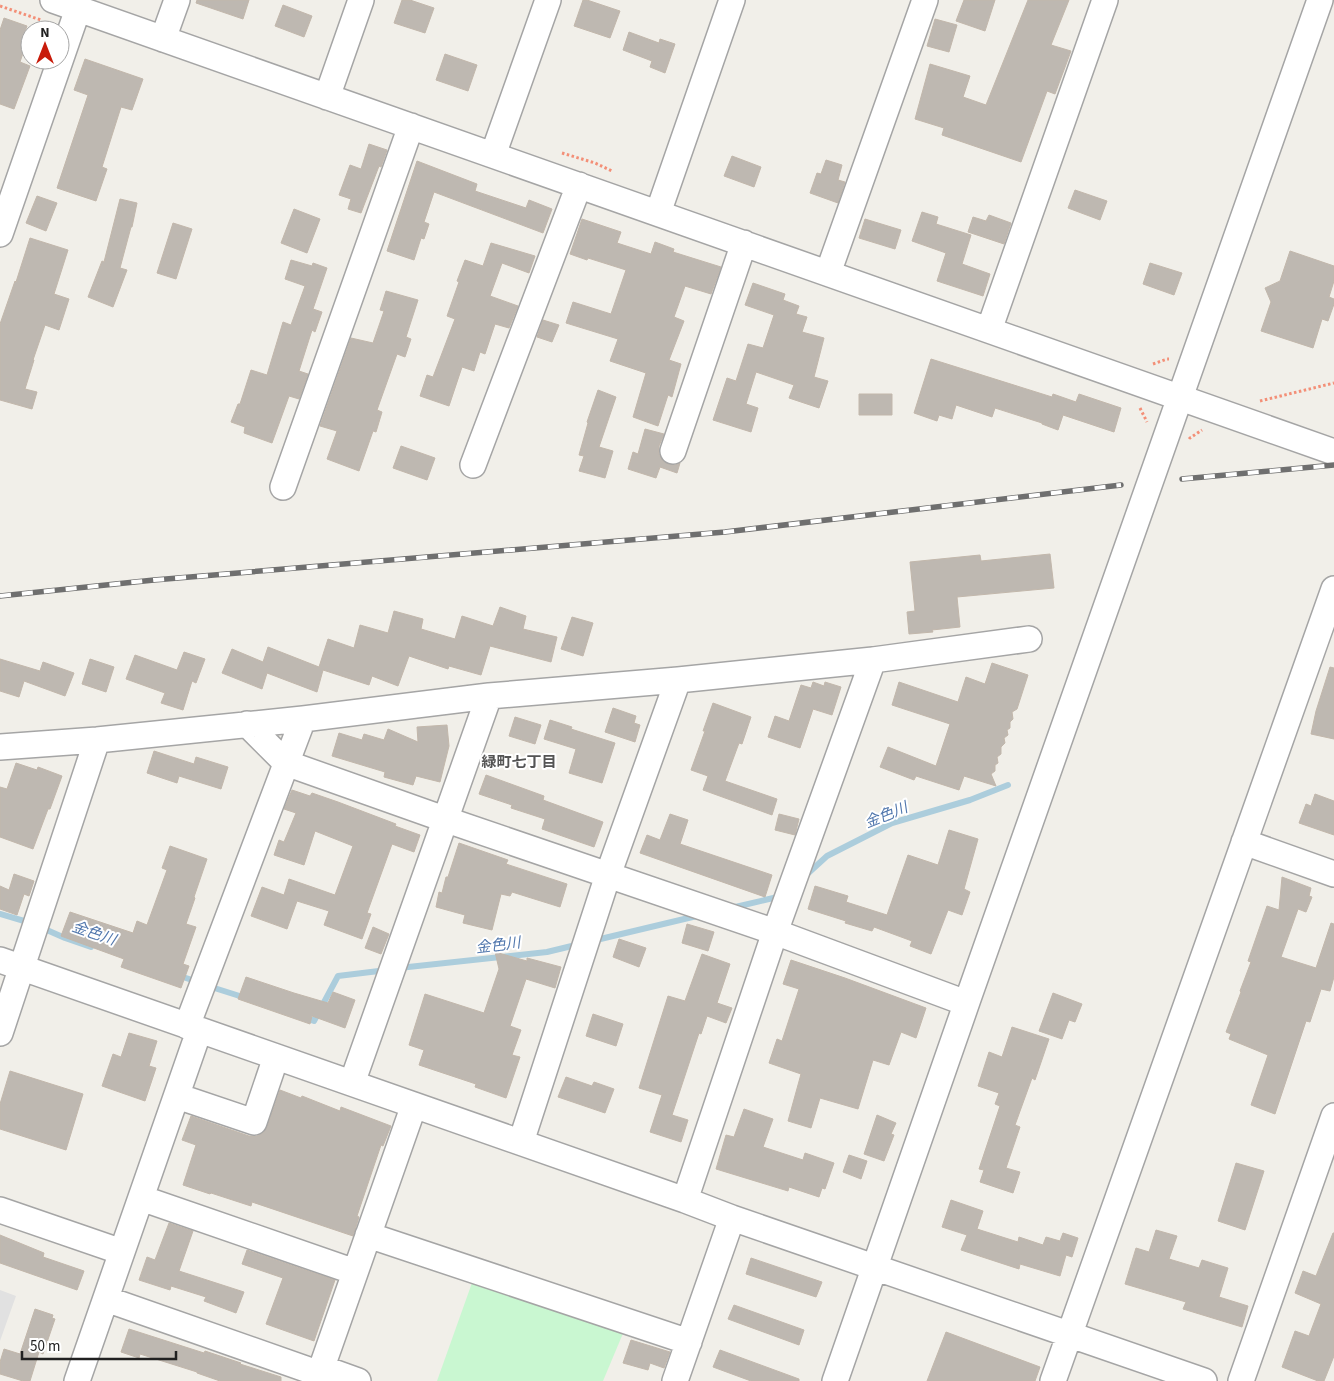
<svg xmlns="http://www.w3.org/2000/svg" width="1334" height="1381" font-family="'Source Sans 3','Noto Sans JP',sans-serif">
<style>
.park{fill:#c9f7d1}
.parking{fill:#e1e1e1}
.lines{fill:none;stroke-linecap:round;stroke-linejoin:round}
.stream{stroke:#accddc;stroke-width:6}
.building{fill:#beb8b1;stroke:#c2b7ab}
.minor-casing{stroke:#a5a5a5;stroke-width:28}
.path{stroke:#f38f77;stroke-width:3;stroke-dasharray:2.5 2.5;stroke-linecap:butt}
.minor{stroke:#fff;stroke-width:25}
.rail-casing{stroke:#6f6f6f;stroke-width:5.5}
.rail{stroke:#fff;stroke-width:4;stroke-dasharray:11;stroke-linecap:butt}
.labels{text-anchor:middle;stroke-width:4;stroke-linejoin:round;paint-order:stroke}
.neighbourhood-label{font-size:15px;font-weight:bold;fill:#545454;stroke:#fff}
.water-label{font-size:15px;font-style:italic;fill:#5177ad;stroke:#fff}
</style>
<rect width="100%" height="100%" fill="#f1efe9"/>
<!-- park -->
<path class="park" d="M473,1280L624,1331L603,1381H437Z"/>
<!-- parking -->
<path class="parking" d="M0,1290L16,1296L0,1341Z"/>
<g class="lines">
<!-- stream -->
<path class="stream" d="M804,877L827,856L892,823L970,800L1008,785
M731,908L782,896
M0,914L31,923
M40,927L65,938L91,947
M592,941L701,915
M399,968L547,952L580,944
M177,975L198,982
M208,986L246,998
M305,1018L314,1021L338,976L387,970"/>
</g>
<!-- building -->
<path class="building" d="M197,0H249L243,19L196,3Z
M402,0H410L434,8L425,33L394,23Z
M583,0H587L620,11L610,38L574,26Z
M964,0H995L985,31L956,21Z
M1028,0H1069L1051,45L1071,51L1055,94L1047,91L1021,162L942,135L944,128L915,119L930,64L970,76L963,97L986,105Z
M283,5L312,16L304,37L275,26Z
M4,18L27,26L23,37L28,38L20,62L30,66L14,109L0,104V30Z
M935,19L957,25L949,52L927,46Z
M629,32L659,43L660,39L675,44L665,73L650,67L652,61L623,50Z
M445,54L477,65L468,91L436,80Z
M85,59L143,79L132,110L121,107L102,167L107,169L96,201L57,188L88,95L74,90Z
M369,144L387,150L381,167L379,166L361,213L348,209L351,199L339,195L350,165L361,169Z
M732,156L761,167L754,187L724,176Z
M826,160L842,165L838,180L845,182L838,203L810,193L817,173L821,174Z
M417,161L477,184L475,191L526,208L529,200L552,209L543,233L434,192L424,222L429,224L424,239L421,238L414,260L387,251Z
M1075,190L1107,201L1100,220L1068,208Z
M37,196L57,203L46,231L26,223Z
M120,199L137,203L132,227H131L120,268L127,270L113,307L88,297L102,261L104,262Z
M294,209L320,219L307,253L281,243Z
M922,212L938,217L936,224L971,235L962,264L990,274L983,296L937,281L946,253L912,241Z
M989,215L1011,223L1004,244L968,232L973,217L986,221Z
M582,219L621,232L617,243L651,254L655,242L674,249L673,252L721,267L711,294L685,286L674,317L684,321L669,360L681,364L672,397L668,395L658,426L633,417L646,373L610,361L618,339L566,323L573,302L611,314L626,270L588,258L587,260L570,254Z
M865,219L901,230L895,249L859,238Z
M173,223L192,229L176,279L157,273Z
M30,238L68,250L54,294L69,299L59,330L45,325L33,360H34L25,389L37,392L32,409L0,400V324L15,281L16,282Z
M491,243L535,256L529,273L502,263L490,296L518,306L509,328L495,324L485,354L480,352L474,371L462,367L449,406L420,396L427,375L433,377L455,319L447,316L459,282L457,281L465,260L483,266Z
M1290,251L1334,266V281L1329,297L1334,299V304L1328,321L1322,319L1313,348L1261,331L1271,302L1265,288L1280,281Z
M291,260L312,266L313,263L327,268L313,309L322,312L315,332L312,330L299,371L308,374L299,399L289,396L272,443L244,433L245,427L231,422L238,404H240L251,370L267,375L283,322L291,325L305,286L285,279Z
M1150,263L1182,273L1174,295L1143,284Z
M753,283L785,294L783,300L799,306L796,314L807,317L802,332L824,338L814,377L828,381L819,408L789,398L794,385L756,372L746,404L758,408L751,432L713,420L727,378L736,381L748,344L763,348L774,315L745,305Z
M386,291L418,300L406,337L411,339L405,357L397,354L377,410L382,412L376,432L373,431L359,471L327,459L337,431L320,426L351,338L373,343L384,311L380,310Z
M543,320L559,325L552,342L537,337Z
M931,359L1052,397L1053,394L1076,402L1079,394L1121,408L1114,432L1063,415L1058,430L1042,424V423L995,408L992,417L956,405L952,419L939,415L937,421L914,413Z
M598,390L616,397L599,447L613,451L605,478L579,471L584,456L579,455L588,423L587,422Z
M859,394H892V415H859Z
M645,429L664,434L659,446V454L663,461L668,464L675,465L680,463L677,473L660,467L656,478L628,469L633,452L638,454Z
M401,446L435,458L427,480L393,468Z
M1050,554L1054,588L957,597L960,627L932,630L933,632L909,634L907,612L915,611L910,562L980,555L981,561Z
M500,607L526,616L523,629L557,637L551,662L490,646L481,675L449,666L448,669L409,656L398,686L372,676L369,685L323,670L317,692L267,673L262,689L222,673L232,649L263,662L268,647L319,667L328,639L354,648L360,625L388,633L394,611L423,619L421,629L455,639L462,616L493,626Z
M572,617L593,623L583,656L561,649Z
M184,652L205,659L196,683L192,681L183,710L161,703L165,693L126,679L135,655L177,670Z
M0,659L40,671L43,662L74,673L65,696L24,681L19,697L0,691Z
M90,659L114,667L106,692L82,684Z
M992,663L1028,675L1017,709L1012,712L1013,719L1010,722V728L1007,730L1008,735L1004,738L1005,743L1001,747V754L997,757L998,763L995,765V771L991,774L996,786L964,776L959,790L916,776L914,780L880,767L888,747L936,766L950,724L892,705L899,682L958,702L966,677L985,684Z
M1330,667L1334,668V739L1311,734L1316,711Z
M813,682L824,686L825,682L841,687L832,715L813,709L800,748L768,737L775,716L789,721L801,685L811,688Z
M713,703L751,717L742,744L739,743L725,781L777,799L772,815L703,790L708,776L691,770L705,731H703Z
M613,708L636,716L634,723L640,725L635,742L605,732Z
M515,717L541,725L535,744L509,736Z
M550,720L572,727L571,729L615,743L602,783L569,773L576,749L544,739Z
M447,725L449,746L440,782L416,776L413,785L384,777L385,772L332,756L339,733L362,740L364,734L384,740L388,729L418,742L417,727Z
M154,751L194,764L196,757L228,767L221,789L179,776L177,783L147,773Z
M16,763L37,770L38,767L62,776L50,809H48L33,849L0,837V787L7,789Z
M486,775L544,796L543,800L603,822L594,847L542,829L545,819L511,808L512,805L479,794Z
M292,790L310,796L312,793L338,802L396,824L395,826L420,835L414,852L392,844L367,913L371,914L362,939L324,925L329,911L297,901L287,929L251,916L262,887L284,895L289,879L335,895L353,846L315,831L304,865L274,855L279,840L284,842L296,813L284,809Z
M1315,794L1334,801V835L1299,823L1306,804L1311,806Z
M670,814L688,820L680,844L772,875L765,897L640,853L647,835L660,840Z
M779,814L799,819L795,835L775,830Z
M949,830L978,839L964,889L970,892L962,915L948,910L931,954L910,946L912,941L874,927L872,931L845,923L846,921L808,909L815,886L848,896L846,902L887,915L908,855L938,865Z
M459,843L508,860L506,864L567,884L560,907L512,892L510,896L501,894L492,930L463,923L465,915L436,907L439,892L442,893L446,877H448Z
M170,846L207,859L194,897L195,898L186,924L196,927L183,964L189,966L181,988L121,967L124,959L61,936L70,912L133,933L137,921L147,925L167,870L162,868Z
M14,874L34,881L29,896L24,894L17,915L0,909V886L9,890Z
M1282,877L1311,888L1309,896L1312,897L1306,912L1298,909L1281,957L1316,968L1331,923L1334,924V977L1330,991L1321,989L1310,1022L1306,1021L1275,1114L1251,1105L1268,1055L1229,1039L1231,1034L1226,1032L1241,992L1240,991L1251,962L1248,961L1267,906L1279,910Z
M687,924L714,932L708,951L682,943Z
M373,927L389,934L381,954L365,948Z
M619,939L646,948L639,967L613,957Z
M495,952L527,961V958L561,967L555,988L526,979L510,1026L521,1030L512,1055L520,1057L506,1098L475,1087L476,1084L419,1065L424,1050L409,1045L425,994L484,1013L499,969Z
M702,954L730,964L717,1003L732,1008L726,1023L707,1016L701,1034L699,1033L672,1115L688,1120L681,1142L650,1132L662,1095L639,1088L668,996L685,1001Z
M791,960L845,978L926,1008L916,1038L901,1032L889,1065L873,1060L858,1109L820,1098L811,1128L788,1121L801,1074L769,1063L777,1039L782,1041L799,989L783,984Z
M246,977L294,993L328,1003L333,992L355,1000L345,1028L312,1016L310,1024L238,999Z
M1053,993L1082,1004L1075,1022L1069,1020L1062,1039L1039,1031Z
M593,1014L623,1024L616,1046L586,1036Z
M1012,1027L1049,1039L1035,1080L1032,1078L1015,1125L1020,1127L1006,1168L1020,1172L1013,1193L980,1182L984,1170L979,1169L1000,1106L995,1104L999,1093L978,1086L989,1052L1002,1057Z
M129,1033L157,1041L149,1066L156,1068L145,1101L102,1086L113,1054L121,1057Z
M10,1071L83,1094L66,1150L0,1129V1104Z
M566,1077L592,1086L594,1082L614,1089L605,1113L558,1097Z
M280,1090L301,1098L302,1096L340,1111L341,1107L391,1126L383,1146L381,1145L357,1216L359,1217L353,1236L252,1202L251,1206L211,1193L210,1194L183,1185L196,1145L182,1140L191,1116L249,1136H257L263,1133L267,1127Z
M744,1109L773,1119L763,1147L803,1160L805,1153L834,1163L825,1189L822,1188L819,1197L789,1187L788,1191L716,1169L726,1135L734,1137Z
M877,1115L896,1123L891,1134L894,1135L884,1161L864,1154Z
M849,1155L867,1161L861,1179L843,1172Z
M1236,1163L1264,1171L1245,1230L1218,1221Z
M951,1200L983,1211L977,1229L1018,1242L1019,1237L1043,1245L1046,1237L1060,1241L1063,1233L1078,1238L1072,1257L1066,1255L1060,1276L1020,1264L1019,1269L961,1250L967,1235L942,1227Z
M169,1223L193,1231L179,1271L244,1292L236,1313L204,1301L206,1297L171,1286L170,1290L139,1280L147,1257L155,1260Z
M1156,1230L1177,1236L1169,1259L1199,1268L1202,1260L1228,1268L1219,1297L1248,1306L1242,1327L1183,1309L1186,1302L1125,1284L1136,1248L1149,1252Z
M1333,1233H1334V1356L1324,1381H1318L1282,1367L1295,1331L1309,1336L1321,1304L1295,1293L1303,1271L1316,1276Z
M0,1235L44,1253L43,1257L84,1271L77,1290L0,1263Z
M247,1250L335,1280L314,1341L266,1324L283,1278L242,1264Z
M751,1258L822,1282L816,1297L746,1274Z
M734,1305L804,1330L799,1345L728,1319Z
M35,1309L53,1315L52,1318L55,1319L43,1354L39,1352L30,1381H23L0,1374V1362L4,1349L20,1354Z
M129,1329L204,1353L205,1351L241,1363L240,1364L281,1377V1381H220L197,1373V1372L140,1354L139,1358L121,1352Z
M946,1332L1040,1367L1035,1381H927Z
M631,1340L670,1352L664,1368L650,1363L648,1370L623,1363Z
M720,1350L799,1379V1381H751L713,1367Z"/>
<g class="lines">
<defs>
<path id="minor" d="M53,0L1334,452
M163,39L177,0
M327,97L361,0
M493,155L548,0
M658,213L732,0
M0,234L78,9
M828,273L925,0
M989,330L1105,0
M673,451L744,243
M473,465L579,185
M283,487L411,126
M873,660L1029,639
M247,724L286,763L444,819L775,932L966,1003
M0,747L97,740L303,719L489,696L678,680L873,660L775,932L685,1200
M1244,842L1334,874
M0,960L685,1200L732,1218L1204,1381
M187,1026L303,719
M0,1033L97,740
M352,1083L489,696
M177,1096L254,1122L276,1057
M521,1142L608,875L678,680
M141,1198L355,1272
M0,1210L122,1252
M368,1235L689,1342
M106,1299L320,1374
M322,1368L358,1381
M77,1381L199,1031
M317,1381L414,1105
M675,1381L732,1218
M835,1381C880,1254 923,1126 968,999C1085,666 1202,333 1320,0
M1053,1381L1334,589
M1241,1381L1334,1116"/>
</defs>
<!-- minor casing -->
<use href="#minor" class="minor-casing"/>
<!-- path -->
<path class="path" d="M0,6L41,20
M562,153L595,163L612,171
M1153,364L1167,359H1169
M1260,401L1334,383
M1140,408L1147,422
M1189,437L1190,438L1202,430"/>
<!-- minor -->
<use href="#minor" class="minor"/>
<defs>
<path id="rail" d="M1182,479L1334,465
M0,596L154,580L725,532L1121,485"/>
</defs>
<!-- rail casing -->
<use href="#rail" class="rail-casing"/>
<!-- rail -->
<use href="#rail" class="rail"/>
</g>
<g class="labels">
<!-- neighbourhood labels -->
<g class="neighbourhood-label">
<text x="519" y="767">緑町七丁目</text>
</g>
<!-- water labels -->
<g class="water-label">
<text transform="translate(886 815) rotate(-22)" y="5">金色川</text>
<text transform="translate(94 933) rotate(19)" y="5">金色川</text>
<text transform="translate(498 945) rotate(-7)" y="5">金色川</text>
</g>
</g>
<!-- north arrow -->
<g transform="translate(45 45)"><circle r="24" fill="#ffffff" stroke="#a6a6a6"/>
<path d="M0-4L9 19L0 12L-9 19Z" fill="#c81b0a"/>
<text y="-8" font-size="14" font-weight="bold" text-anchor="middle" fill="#212121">N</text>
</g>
<!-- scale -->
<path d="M22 1351v8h154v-8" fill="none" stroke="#212121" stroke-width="2.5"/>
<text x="30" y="1351" font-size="15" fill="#212121" stroke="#ffffff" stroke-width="4" paint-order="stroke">50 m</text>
</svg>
